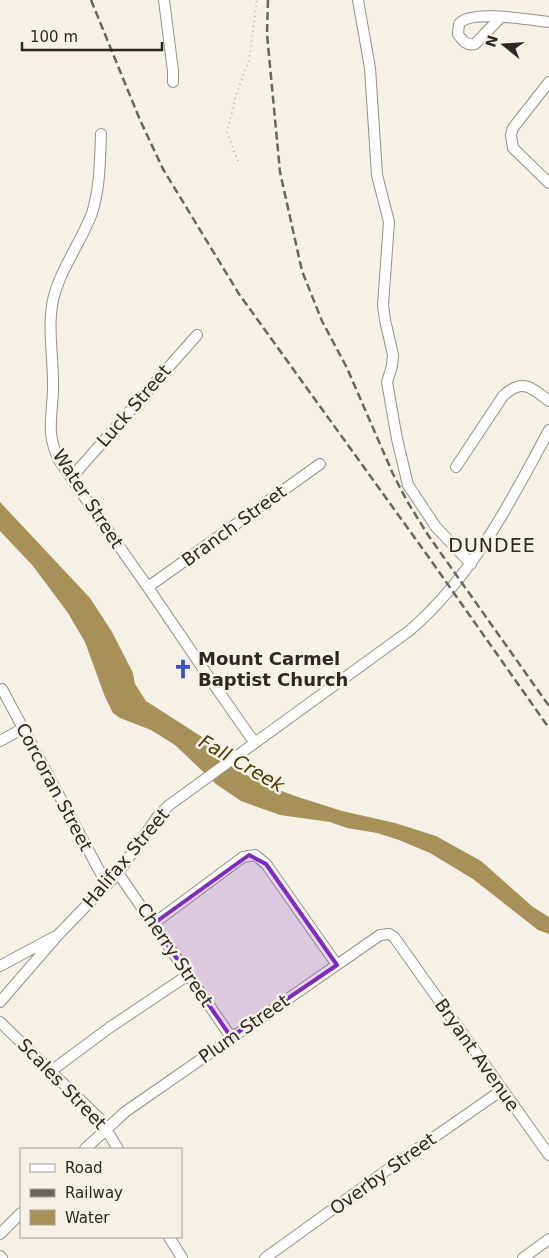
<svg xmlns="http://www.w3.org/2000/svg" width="549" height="1258" font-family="'DejaVu Sans',sans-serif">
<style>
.water{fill:#a69258}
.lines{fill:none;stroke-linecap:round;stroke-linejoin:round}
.minor-casing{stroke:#969288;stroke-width:12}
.path{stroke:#b5b2aa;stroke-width:2;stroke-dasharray:1 4;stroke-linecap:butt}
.minor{stroke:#fff;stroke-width:10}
.rail{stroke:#686661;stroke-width:2.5;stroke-dasharray:8 4;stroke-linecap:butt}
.marked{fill:#7b2cbf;fill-opacity:0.2;stroke:#7b2cbf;stroke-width:4;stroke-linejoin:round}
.labels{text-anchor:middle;stroke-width:5;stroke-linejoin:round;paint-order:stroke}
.street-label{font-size:18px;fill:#2a2925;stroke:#f5f1e7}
.poi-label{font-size:18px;font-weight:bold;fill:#2a2925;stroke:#f5f1e7;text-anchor:start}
.neighbourhood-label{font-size:19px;letter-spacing:1px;fill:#2a2925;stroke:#f5f1e7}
.water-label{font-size:19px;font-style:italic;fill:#4a3b0a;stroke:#f5f1e7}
</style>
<rect width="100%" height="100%" fill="#f5f1e7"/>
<!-- water -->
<path class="water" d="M0,502L90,598L112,632L133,673L135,684L146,701L202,737L223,761L262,784L298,797L342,811L395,823L436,836L481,861L533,907L549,917V934L538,930L473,879L430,853L399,840L377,833L347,828L330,822L280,815L241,801L216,784L175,745L151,730L120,718L113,713L105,697L85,642L68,613L33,566L0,531Z"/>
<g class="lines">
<defs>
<path id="minor" d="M164,0L173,71V82
M358,0L370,68L377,175L389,222L383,305L385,320L393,355L392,366L387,382L397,439L408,485L436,527L471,564
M501,17L475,44C467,46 462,41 458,34L459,24C470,9 531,20 549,22
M549,82L513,128L511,135L513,148L549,183
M101,134C100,160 100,188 92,213C81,243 60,269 53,300C47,328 54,361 53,390C52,418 46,434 59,460C89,504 119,546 149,589C184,640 218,692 255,743
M456,467L503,396C522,378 531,387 549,401
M71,478L197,335
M148,587L320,464
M2,689L107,885
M0,741L22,729
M118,873L231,1037
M153,924L243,857L255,855L266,864L337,965
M0,966L54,937
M0,1002L58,935L118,873L158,816L168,806L409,631C472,577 511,502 549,430
M0,1022L100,1119L118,1149
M51,1071L109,1028L188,975
M85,1149L125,1112L380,935L389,934L394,937L549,1155
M0,1234L21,1213
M169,1237L182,1258
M0,1256L2,1258
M265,1258L387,1170L502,1090
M523,1258L549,1239"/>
</defs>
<!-- minor casing -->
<use href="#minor" class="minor-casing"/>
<!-- path -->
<path class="path" d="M238,161L227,132L236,95L249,60L257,0"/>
<!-- minor -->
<use href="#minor" class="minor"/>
<!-- rail -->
<path class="rail" d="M91,0L140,120L163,169L239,294L425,552L549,728
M268,0L267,34L280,172L302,271L322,321L347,368L393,474L407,501L428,535L549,706"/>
</g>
<!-- marked area -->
<path class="marked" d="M249,855L266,864L337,965L231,1037L153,924Z"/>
<!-- icons -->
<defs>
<symbol id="church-bare" viewBox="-9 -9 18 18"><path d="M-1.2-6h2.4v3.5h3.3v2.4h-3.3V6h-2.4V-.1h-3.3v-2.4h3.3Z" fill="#3c50c3" stroke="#f5f1e7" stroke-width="2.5" paint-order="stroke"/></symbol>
</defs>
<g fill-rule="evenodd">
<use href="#church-bare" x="169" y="655" width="28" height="28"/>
</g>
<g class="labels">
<!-- street labels -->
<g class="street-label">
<text transform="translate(134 406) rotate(-49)" y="6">Luck Street</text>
<text transform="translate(88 499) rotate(57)" y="6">Water Street</text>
<text transform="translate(234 526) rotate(-36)" y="6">Branch Street</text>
<text transform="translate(54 787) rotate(62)" y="6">Corcoran Street</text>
<text transform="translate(126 858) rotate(-50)" y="6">Halifax Street</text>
<text transform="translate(175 955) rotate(56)" y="6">Cherry Street</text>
<text transform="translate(244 1029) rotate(-35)" y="6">Plum Street</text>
<text transform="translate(477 1055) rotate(55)" y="6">Bryant Avenue</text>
<text transform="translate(62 1084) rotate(46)" y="6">Scales Street</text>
<text transform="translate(383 1174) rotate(-36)" y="6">Overby Street</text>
</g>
<!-- poi labels -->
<g class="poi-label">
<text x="198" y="665">Mount Carmel<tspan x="198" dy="21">Baptist Church</tspan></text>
</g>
<!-- neighbourhood labels -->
<g class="neighbourhood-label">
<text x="492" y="552">DUNDEE</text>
</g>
<!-- water labels -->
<g class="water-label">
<text transform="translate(242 763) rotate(30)" y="7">Fall Creek</text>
</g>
</g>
<!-- legend -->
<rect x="20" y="1148" width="162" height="90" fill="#f5f1e7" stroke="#a4a199"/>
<rect x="30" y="1164" width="25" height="8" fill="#ffffff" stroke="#a4a199"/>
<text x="65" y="1173" font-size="15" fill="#2a2925">Road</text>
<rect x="30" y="1189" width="25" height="8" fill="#686661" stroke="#a4a199"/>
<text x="65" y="1198" font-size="15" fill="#2a2925">Railway</text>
<rect x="30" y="1210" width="25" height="15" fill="#a69258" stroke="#a4a199"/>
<text x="65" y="1223" font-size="15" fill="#2a2925">Water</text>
<!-- north arrow -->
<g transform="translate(504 45) rotate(287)" stroke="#f5f1e7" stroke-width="4" paint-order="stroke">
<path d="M0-4L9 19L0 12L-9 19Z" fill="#2a2925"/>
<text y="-8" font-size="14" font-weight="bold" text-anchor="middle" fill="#2a2925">N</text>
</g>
<!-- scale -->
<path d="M22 42v8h140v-8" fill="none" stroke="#2a2925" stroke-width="2.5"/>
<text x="30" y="42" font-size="15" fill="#2a2925" stroke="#f5f1e7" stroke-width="4" paint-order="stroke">100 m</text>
</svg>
